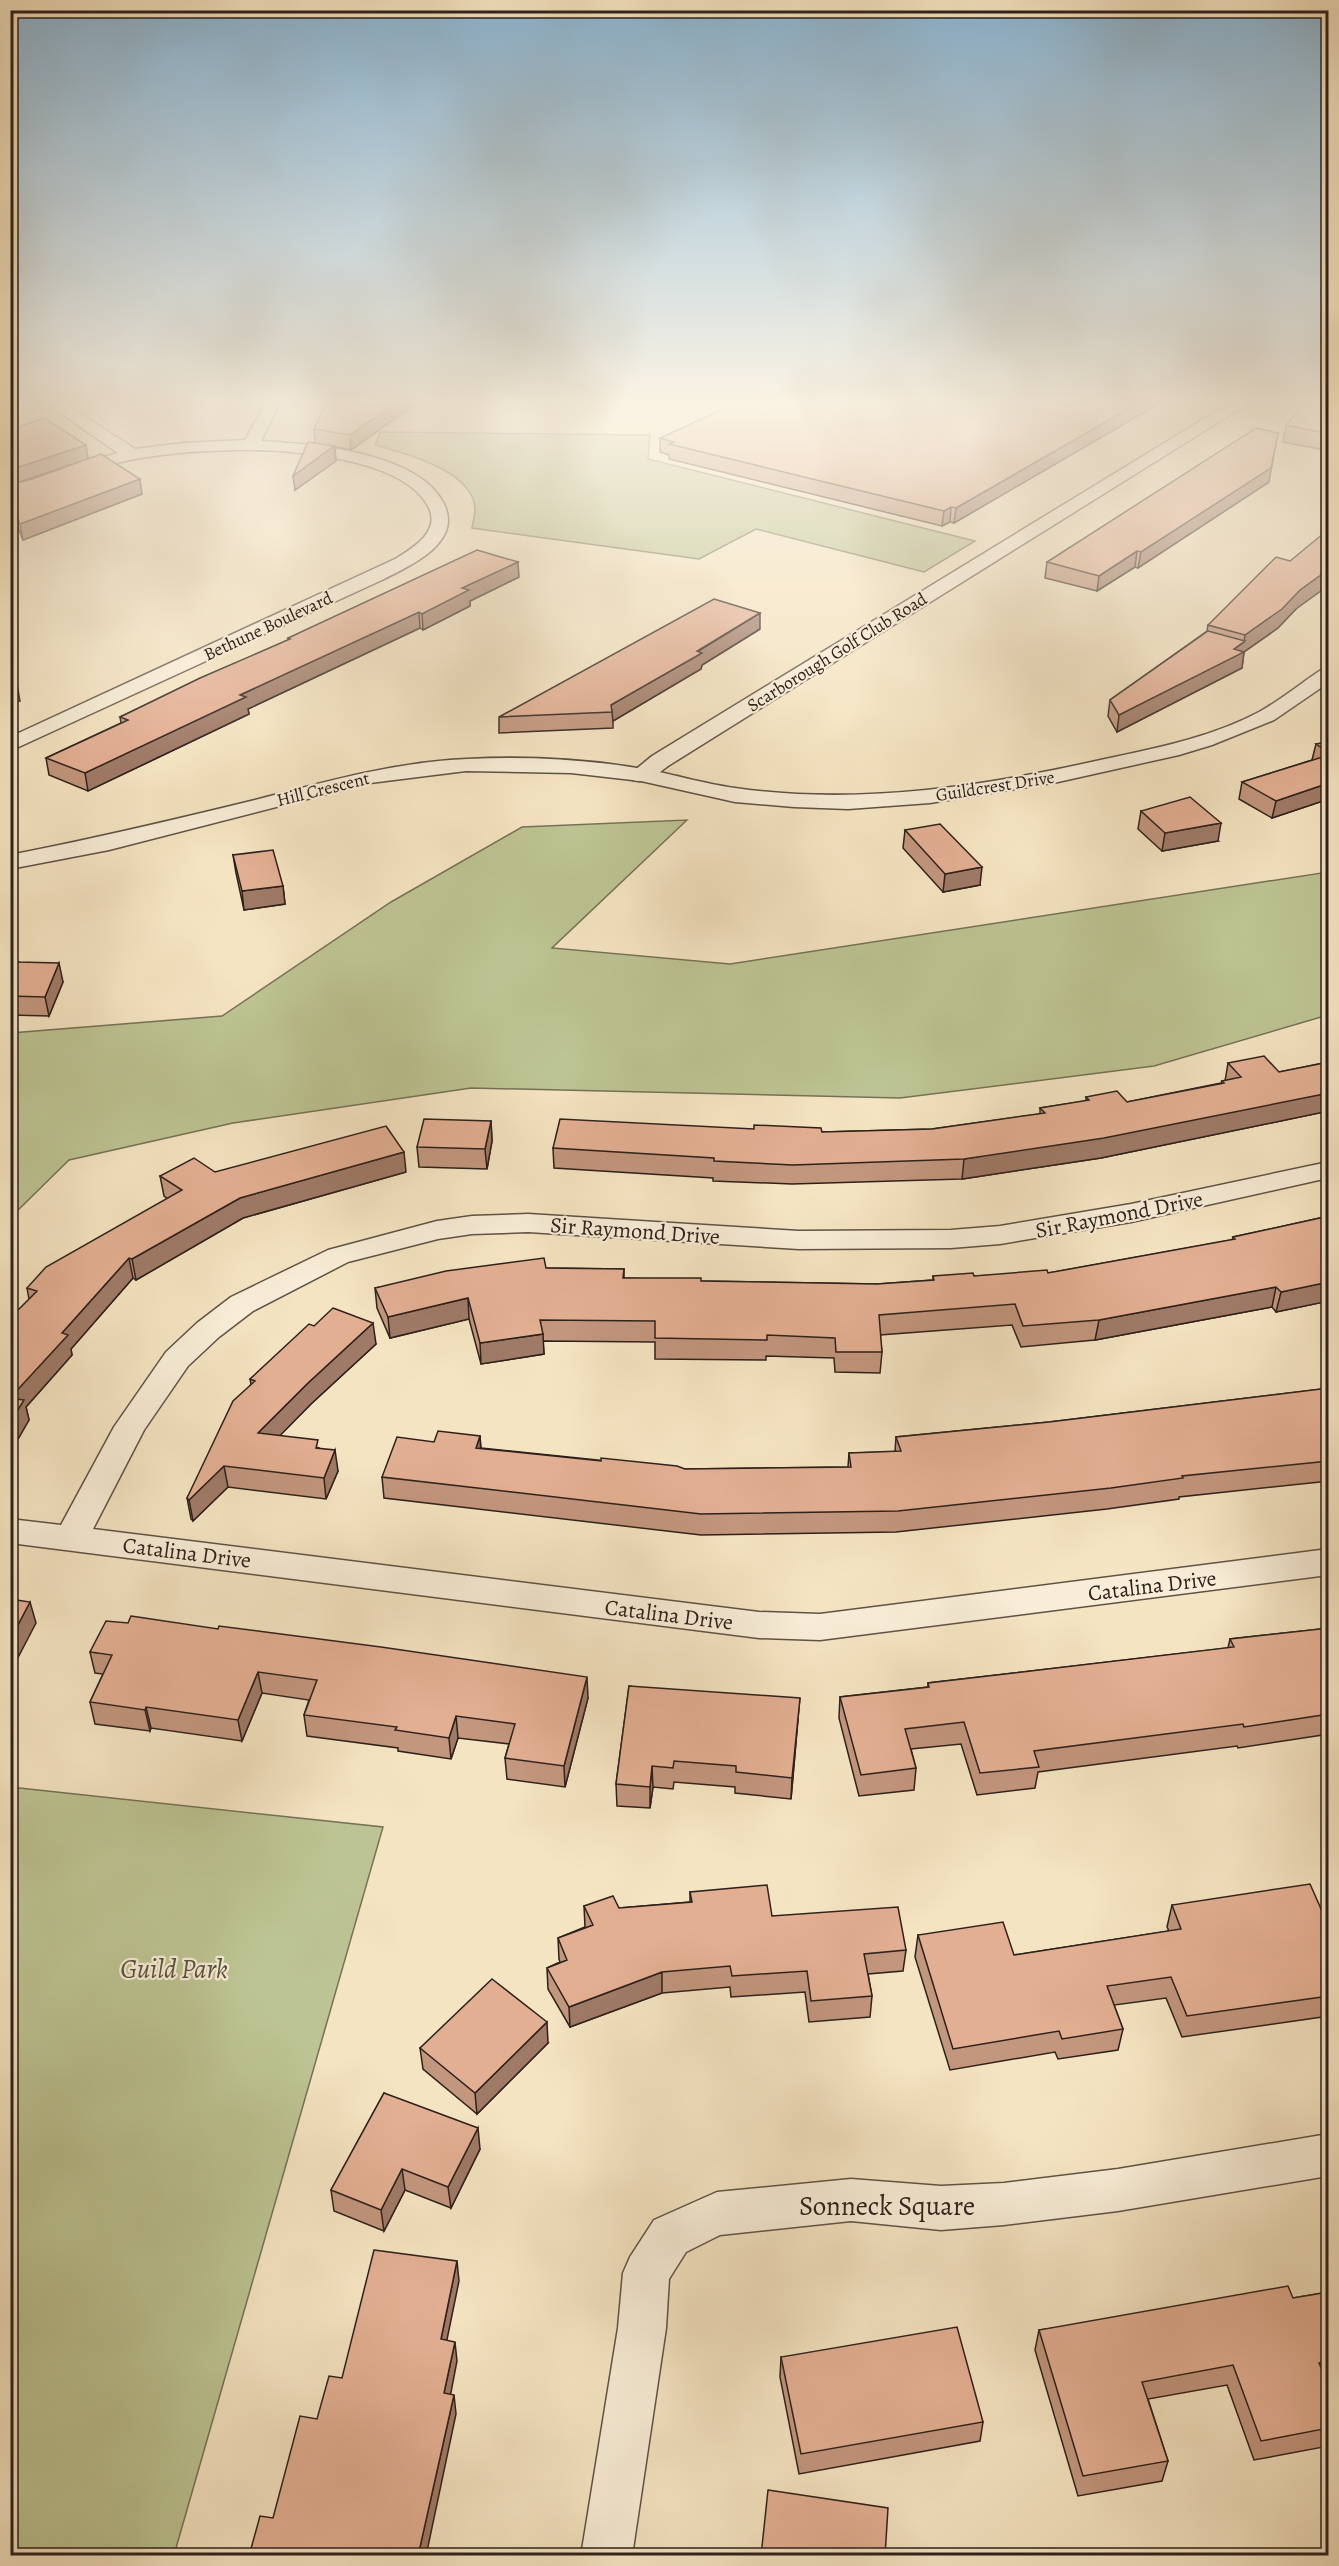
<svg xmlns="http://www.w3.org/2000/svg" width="1339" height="2566" font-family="Alegreya,serif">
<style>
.green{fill:#bdc493;stroke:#757257;stroke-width:1.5}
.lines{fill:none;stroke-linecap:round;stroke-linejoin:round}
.minor-casing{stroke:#5f5245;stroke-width:3}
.tertiary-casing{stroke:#5f5245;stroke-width:3}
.primary-casing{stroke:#2d211b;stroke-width:3}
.minor{fill:#f8edd7;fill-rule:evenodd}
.tertiary{fill:#f8edd7;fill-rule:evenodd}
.primary{fill:#eac281;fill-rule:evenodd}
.wall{fill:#c3967e;stroke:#2d211b;stroke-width:1.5}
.shaded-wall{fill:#9f7a67;stroke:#2d211b;stroke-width:1.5}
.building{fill:#e3af93;stroke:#2d211b;stroke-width:1.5}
.labels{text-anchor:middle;stroke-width:4.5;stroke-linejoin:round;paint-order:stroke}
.far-street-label{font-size:18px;fill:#2d211b;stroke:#f8edd7}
.street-label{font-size:22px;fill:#2d211b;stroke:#f8edd7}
.near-park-label{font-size:27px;font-style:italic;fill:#58523f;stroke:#f8edd7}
.near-street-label{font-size:27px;fill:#2d211b;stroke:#f8edd7}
</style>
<rect width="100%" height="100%" fill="#f5e4c2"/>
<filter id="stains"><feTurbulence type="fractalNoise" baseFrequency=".00333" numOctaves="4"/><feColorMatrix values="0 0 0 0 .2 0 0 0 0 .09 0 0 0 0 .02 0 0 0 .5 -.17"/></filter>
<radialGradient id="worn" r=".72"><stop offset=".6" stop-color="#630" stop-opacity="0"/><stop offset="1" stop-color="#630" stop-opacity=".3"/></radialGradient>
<!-- green -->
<path class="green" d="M380,432L650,435L648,459L975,541L924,572L756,529L699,559L472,528C473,522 475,515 475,509C474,471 404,453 375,445Z
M687,820L552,948L730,964L1328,872V1015L1154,1066L900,1098L471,1088L233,1123L69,1160L11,1217V1033L222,1016L391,902L522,827Z
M10,1787L383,1827L174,2555H11Z"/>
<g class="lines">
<defs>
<path id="minor" d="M39,398H56L135,449L183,443L245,440L268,398H282L261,441C313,444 419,452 444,504C463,543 410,566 382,580L10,751V737L395,559C413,548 440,532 429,508C405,457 286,449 236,450C192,451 147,454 105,466C73,476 43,491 10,499V488L79,464L118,453Z
M1328,668V683L1274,720L1212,745L1179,755L1058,782L930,803L848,809L794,807L735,802L641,781L571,773L466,771L370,783L109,850L10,869V855C93,839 173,820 255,800C324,782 395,762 467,759C524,756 586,759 643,769C674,774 704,784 735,788C858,806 985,786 1105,759C1157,748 1212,737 1259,712C1281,700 1301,683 1321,670Z
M1328,1162V1178L1131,1222L1000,1244L951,1248L799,1249L528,1232L472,1234L438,1239L348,1262L253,1311L219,1337L188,1366L144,1430L93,1529L759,1612L820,1614L1328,1549V1575L820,1640L759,1638L10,1543V1519L61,1525L114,1427L166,1352L197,1323L231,1297L328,1250L437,1221L472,1216L528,1214L799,1231L951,1230L1000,1226L1131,1204Z
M1328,2134V2176L1118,2211L1004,2225L941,2230L851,2221L720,2235L686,2252L669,2279L666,2328L632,2556H581L618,2328L623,2273L630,2257L654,2220L717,2192L851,2179L941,2186L1004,2183L1118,2169Z"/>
<path id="tertiary" d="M1238,398H1257L668,766C656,775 648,784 633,780L629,775L652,756Z"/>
<path id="primary" d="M1226,398H1242L1246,404L1244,408H1232Z"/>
</defs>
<!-- minor casing -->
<use href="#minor" class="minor-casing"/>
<!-- tertiary casing -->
<use href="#tertiary" class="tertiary-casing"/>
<!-- primary casing -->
<use href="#primary" class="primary-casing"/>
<!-- minor -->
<use href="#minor" class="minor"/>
<!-- tertiary -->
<use href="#tertiary" class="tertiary"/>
<!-- primary -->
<use href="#primary" class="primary"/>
</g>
<!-- wall -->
<path class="wall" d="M814,398H1156L1155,406L954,523L950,522L942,526L669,459V455L660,452V438Z
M1329,398V451L1283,442L1286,425Z
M414,405L351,450L335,447L336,461L295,490L315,443L314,429Z
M10,430L86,445L88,459L17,483L142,494L23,540L10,507Z
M1269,482L1138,568L1135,567L1097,591L1045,578L1047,562Z
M519,577L470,601V606L423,630L420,628L248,709L249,714L88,791L49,775L46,758L121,723L120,717L288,640V638Z
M1296,609L1278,628L1244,652L1242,668L1117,732L1108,716L1110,700L1207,631L1208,625Z
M760,629L702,665L701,669L613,721V728L499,733V717Z
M1329,742V799L1272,818L1239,799L1242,782L1312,760L1316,744Z
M1141,811L1218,841L1162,851L1138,829Z
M905,830L980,885L943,892L903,848Z
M233,855L283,886L285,904L244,910L236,873Z
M10,958L63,982L49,1016L10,1015Z
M1329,1062V1111L1101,1158L962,1179L792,1184L713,1181V1178L554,1168L553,1148L822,1132L932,1129L1040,1114V1108L1086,1101V1097L1127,1102L1221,1083L1222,1081H1225L1228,1063L1279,1072Z
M491,1121L492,1141L487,1169L419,1167L417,1147Z
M215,1172H406L243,1218L136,1280L133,1278L71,1349L72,1355L26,1407L29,1420L10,1453L29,1299L27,1288L168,1199L164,1196L160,1176Z
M1329,1216V1301L1276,1312L1272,1307L1095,1340L1021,1347L1012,1325L880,1335L882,1352L880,1373L835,1372L834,1358L766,1356V1360L655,1359V1342L543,1341L544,1354L481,1364L469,1319L390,1338L377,1308L375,1288L546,1268L624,1269V1278L701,1281L877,1284L933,1280V1276H974L1048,1273L1232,1240L1233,1237Z
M314,1326L376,1344L311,1404L279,1436L319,1448L338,1471L326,1499L228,1487L193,1521L191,1519L187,1498L251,1384L250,1379Z
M1329,1388V1481L1179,1497V1499L1107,1509L896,1532L701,1535L384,1498L382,1477L434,1442L480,1436L481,1448L685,1469L848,1467L849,1453L895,1452L896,1437L1049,1422Z
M1329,1628V1734L1238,1748L1237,1746L1038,1772L1035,1788L977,1795L961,1744L911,1749L916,1768L914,1790L859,1796L839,1718L840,1697L928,1687V1683L1228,1648L1230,1639Z
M90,1652L588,1698L565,1787L507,1779L505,1758L509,1744L458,1738L451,1759L398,1751V1748L307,1736L304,1715L309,1700L262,1693L242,1741L151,1728L150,1731L95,1724L90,1702L103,1674L95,1673Z
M629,1686L798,1719L791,1799L735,1793V1787L674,1782L673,1789L653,1787L650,1808L617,1806L616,1784Z
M690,1892L772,1916L906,1950L903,1971L868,1974L872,1996L870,2017L809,2022L805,1992L731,1997L730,1987L662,1993L570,2027L548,1989L547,1968L560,1962L559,1959L558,1938L585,1927L584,1906L619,1908L690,1902Z
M1172,1905L1329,1927V2016L1182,2037L1166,1998L1114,2005L1123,2029L1118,2050L1058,2059L1055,2052L950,2070L915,1957L918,1935L1014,1955L1169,1931L1167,1927Z
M548,2043L477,2114L423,2069L420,2048Z
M384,2093L480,2149L451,2208L405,2190L384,2231L334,2211L331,2190Z
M1329,2292V2379L1326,2380L1329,2386V2446L1254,2460L1227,2385L1148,2399L1168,2461L1162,2481L1078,2496L1035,2350L1039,2330L1293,2298Z
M781,2357L983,2422L980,2441L799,2474L780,2377Z"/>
<!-- shaded-wall -->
<path class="shaded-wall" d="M404,398H413L414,405L351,450L350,435Z
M1147,398H1156L1155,406L954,523L956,508Z
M1278,433L1269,482L1138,568L1141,552Z
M86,445L88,459L10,485V470Z
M334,446L336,461L295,490L293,476Z
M140,479L142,494L23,540L20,524Z
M951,507L950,522L942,526L944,511Z
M1137,551L1135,567L1097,591L1099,576Z
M518,562L519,577L470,601V606L423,630L422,614L462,588Z
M1329,569V585L1296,609L1278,628L1244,652L1242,668L1117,732L1119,715L1234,649L1244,642L1245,635L1300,590Z
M419,612L420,628L248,709L249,714L88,791L85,773L240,695Z
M760,613V629L702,665L701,669L613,721L611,705Z
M17,684L20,701L10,705V687Z
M1329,783V799L1272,818L1276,801Z
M1221,823L1218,841L1162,851L1165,833Z
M982,867L980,885L943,892L945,874Z
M283,886L285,904L244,910L242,891Z
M59,963L63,982L49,1016L45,997Z
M1329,1093V1111L1101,1158L962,1179L964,1159Z
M491,1121L492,1141L487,1169L485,1149Z
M404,1152L406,1172L243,1218L136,1280L132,1259L240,1198Z
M129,1258L133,1278L71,1349L72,1355L26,1407L29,1420L10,1453V1398L62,1333Z
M1329,1282V1301L1276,1312L1281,1292Z
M1276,1287L1272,1307L1095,1340L1099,1320Z
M468,1298L469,1319L390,1338L388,1317Z
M373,1323L376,1344L311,1404L262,1454L258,1433L308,1383Z
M543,1334L544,1354L481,1364L480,1343Z
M480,1436L481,1457L476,1448Z
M335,1450L338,1471L326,1499L324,1478Z
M224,1466L228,1487L193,1521L189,1500Z
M30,1602L36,1623L10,1673V1640Z
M258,1672L262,1693L242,1741L238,1720Z
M587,1677L588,1698L565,1787L564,1766Z
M800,1698L798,1719L791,1799L792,1778Z
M146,1707L151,1728L150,1731L145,1710Z
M456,1716L458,1738L451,1759L449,1738Z
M652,1766L653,1787L650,1808V1787Z
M662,1972V1993L570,2027L569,2007Z
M547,2022L548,2043L477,2114L475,2093Z
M478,2128L480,2149L451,2208L448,2187Z
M402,2169L405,2190L384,2231L381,2210Z
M457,2261L459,2281L443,2359L441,2339Z
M455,2342L457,2361L447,2413L444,2393Z
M454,2395L456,2414L426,2556H418Z"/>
<!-- building -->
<path class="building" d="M328,398H404L350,435L314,429Z
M814,398H1147L956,508L951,507L944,511L669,444L674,442L660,438L745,399Z
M1309,398H1329V434L1286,425Z
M44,418L86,445L10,470V430Z
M1256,428L1278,433L1271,468L1141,552L1137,551L1099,576L1047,562Z
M308,442L334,446L293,476Z
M101,454L140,479L20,524L10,499V485L32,479Z
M1329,529V569L1300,590L1282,609L1245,635L1208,625L1276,557L1290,561Z
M477,550L518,562L462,588L469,590L422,614L419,612L240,695L246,697L85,773L46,758L128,720L120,717L200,678L290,639L288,638Z
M714,599L760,613L697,651L702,653L611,705L612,712L499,717Z
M1208,631L1245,641L1234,649L1244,652L1119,715L1110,700Z
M10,670L17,684L10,687Z
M1329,742V753L1316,744Z
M1329,755V783L1276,801L1242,782Z
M1190,797L1221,823L1165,833L1141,811Z
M940,824L982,867L945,874L905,830Z
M273,850L283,886L242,891L233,855Z
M10,958L19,962L59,963L45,997L10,996Z
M1264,1056L1279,1072L1329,1062V1093L1104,1138L964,1159L793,1165L714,1161V1158L553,1148L560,1119L754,1129V1125L821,1128L822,1132L932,1129L1045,1113L1040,1108L1089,1100L1086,1097L1117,1091L1127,1102L1224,1083L1222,1081L1241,1077L1228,1063Z
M424,1119L491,1121L485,1149L417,1147Z
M386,1126L404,1152L240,1198L132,1259L129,1258L62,1333L68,1335L10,1398V1318L37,1291L27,1288L46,1267L182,1190L160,1176L194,1158L215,1172Z
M1329,1216V1282L1281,1292L1276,1287L1099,1320L1023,1326L1015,1304L879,1315L882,1352H836L835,1338L767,1335V1340L655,1338V1321L540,1320L543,1334L480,1343L468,1298L388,1317L375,1288L446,1271L544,1258L546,1268L624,1269L623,1278H701V1281L877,1284L934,1280L933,1276L973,1273L974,1276L1047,1270L1048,1273L1235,1239L1233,1237Z
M333,1308L373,1323L308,1383L258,1433L318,1440L316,1448L335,1450L324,1478L224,1466L189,1500L187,1498L233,1401L255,1381L250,1379L309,1324L314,1326Z
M1329,1388V1461L1182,1476L1183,1478L1111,1488L898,1511L701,1514L382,1477L397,1437L434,1442L438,1431L480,1436L476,1448L601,1461V1458L677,1466L685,1469L851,1467L849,1453L901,1451L896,1437L1049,1422Z
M10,1398L24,1400L10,1423Z
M10,1599L30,1602L10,1640Z
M131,1616L218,1629L219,1626L381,1647L587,1677L564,1766L505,1758L515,1724L456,1716L449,1738L395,1730L397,1727L304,1715L317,1680L258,1672L238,1720L146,1707L145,1710L90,1702L112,1655L90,1652L106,1621L128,1623Z
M1329,1628V1714L1244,1727L1243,1724L1034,1751L1039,1767L980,1773L964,1722L905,1729L916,1768L861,1775L840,1697L929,1687L928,1683L1234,1647L1230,1639Z
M629,1686L800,1698L792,1778L736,1772V1766L674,1761L673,1768L652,1766L650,1787L616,1784Z
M1310,1884L1329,1927V1996L1187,2016L1171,1977L1107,1986L1123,2029L1062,2039L1059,2031L953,2049L918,1935L1003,1922L1014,1955L1181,1929L1172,1905Z
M767,1885L772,1916L898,1907L906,1950L864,1954L872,1996L811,2001L807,1971L732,1976L730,1966L662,1972L569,2007L547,1968L567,1960L558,1938L593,1925L584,1906L613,1896L619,1908L692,1902L690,1892Z
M492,1979L547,2022L475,2093L420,2048Z
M384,2093L478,2128L448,2187L402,2169L381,2210L331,2190Z
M374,2250L457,2261L441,2339L455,2342L444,2393L454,2395L418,2556H249L260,2516L273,2518L300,2416L317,2419L329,2376L342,2378Z
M1288,2286L1293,2298L1329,2292V2361L1319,2363L1329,2386V2428L1261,2441L1233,2365L1142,2382L1168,2461L1083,2476L1039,2330Z
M957,2327L983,2422L801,2454L781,2357Z
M768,2490L888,2508L885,2556H761Z"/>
<!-- sky -->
<linearGradient id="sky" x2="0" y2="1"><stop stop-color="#8bb7d6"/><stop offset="0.53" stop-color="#faf3e4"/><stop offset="1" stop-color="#faf3e4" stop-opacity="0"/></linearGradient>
<rect width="1339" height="757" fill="url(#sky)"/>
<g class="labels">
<!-- far-street labels -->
<g class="far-street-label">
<text transform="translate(268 626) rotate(-25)" y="6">Bethune Boulevard</text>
<text transform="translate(837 652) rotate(-32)" y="6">Scarborough Golf Club Road</text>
<text transform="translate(995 786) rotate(-9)" y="6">Guildcrest Drive</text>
<text transform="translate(323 789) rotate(-14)" y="6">Hill Crescent</text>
</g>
<!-- street labels -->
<g class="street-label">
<text transform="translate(1119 1214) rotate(-11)" y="8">Sir Raymond Drive</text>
<text transform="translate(635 1230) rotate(4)" y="8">Sir Raymond Drive</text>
<text transform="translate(187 1552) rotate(7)" y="8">Catalina Drive</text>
<text transform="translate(1152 1585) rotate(-7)" y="8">Catalina Drive</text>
<text transform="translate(669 1614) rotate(7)" y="8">Catalina Drive</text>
</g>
<!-- near-park labels -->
<g class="near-park-label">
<text x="174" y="1978">Guild Park</text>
</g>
<!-- near-street labels -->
<g class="near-street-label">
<text x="887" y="2215">Sonneck Square</text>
</g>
</g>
<!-- margin -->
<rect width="1339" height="2566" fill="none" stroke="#f5e4c2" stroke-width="36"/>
<rect x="12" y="12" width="1315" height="2542" fill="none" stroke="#2d211b" stroke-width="3"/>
<rect x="18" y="18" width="1303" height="2530" fill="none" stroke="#2d211b" stroke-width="1.5"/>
<rect width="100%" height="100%" filter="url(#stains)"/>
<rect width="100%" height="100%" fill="url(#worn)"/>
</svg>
